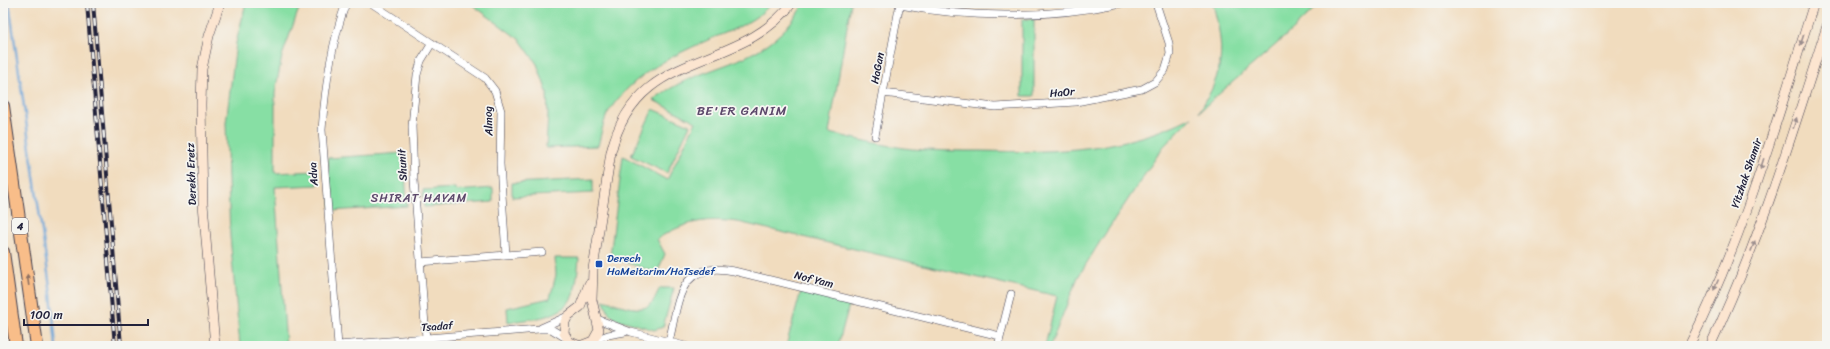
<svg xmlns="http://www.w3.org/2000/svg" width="1830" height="349" font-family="Sriracha,sans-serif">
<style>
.green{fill:#87dfa4;stroke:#548070}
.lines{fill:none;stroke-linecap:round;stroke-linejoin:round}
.stream{stroke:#629ed3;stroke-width:2.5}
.street-casing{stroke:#413e4f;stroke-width:8}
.secondary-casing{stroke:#413e4f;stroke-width:10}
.highway-casing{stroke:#413e4f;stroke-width:14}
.street{stroke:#fff;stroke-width:7}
.secondary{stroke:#fce5d0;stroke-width:9}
.highway{stroke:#f8bd89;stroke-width:12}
.rail-casing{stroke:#22223b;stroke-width:4}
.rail{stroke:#f6f6f2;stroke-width:2.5;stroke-dasharray:8;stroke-linecap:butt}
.oneway{fill:#9a8d8d}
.oneway2{fill:#8d7062}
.transit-dot{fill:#1a4fb4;stroke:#f6f6f2;stroke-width:1.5}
.labels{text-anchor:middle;stroke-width:3.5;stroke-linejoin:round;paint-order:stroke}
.shield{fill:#f6f6f2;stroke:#626272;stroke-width:1}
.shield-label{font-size:10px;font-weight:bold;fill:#22223b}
.street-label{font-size:11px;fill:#22223b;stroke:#f6f6f2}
.transit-label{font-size:11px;fill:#164399;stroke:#f6f6f2;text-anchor:start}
.neighbourhood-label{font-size:12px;letter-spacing:1px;fill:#5c486b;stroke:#f6f6f2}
.quarter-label{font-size:13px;letter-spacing:1px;fill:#5c486b;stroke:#f6f6f2}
</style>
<rect width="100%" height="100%" fill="#f6f6f2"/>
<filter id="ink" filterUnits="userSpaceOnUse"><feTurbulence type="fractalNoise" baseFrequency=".025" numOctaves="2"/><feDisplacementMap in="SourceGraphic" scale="8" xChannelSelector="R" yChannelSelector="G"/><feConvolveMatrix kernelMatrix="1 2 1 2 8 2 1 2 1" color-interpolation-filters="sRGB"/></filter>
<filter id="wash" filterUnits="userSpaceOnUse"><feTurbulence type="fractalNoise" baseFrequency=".012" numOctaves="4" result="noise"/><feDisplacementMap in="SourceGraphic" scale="16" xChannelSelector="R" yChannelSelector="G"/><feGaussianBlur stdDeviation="0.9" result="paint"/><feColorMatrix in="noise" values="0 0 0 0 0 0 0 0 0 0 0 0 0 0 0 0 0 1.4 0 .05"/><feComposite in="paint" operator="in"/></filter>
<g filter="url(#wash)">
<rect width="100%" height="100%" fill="#f1dcbe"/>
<!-- green -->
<path class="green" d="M246,3H301L282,56L275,93V173L317,171L318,185L275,187L286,346H240L230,236L226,123L236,43Z
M470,3H772C757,20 736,29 715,37C674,55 635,72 609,111C603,121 601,135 598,146L546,148L548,115L547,92L537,64L520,40Z
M804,3H851L829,133C857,139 885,146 912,149C936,151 959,151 982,151C1056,153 1125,151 1192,117L1163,147L1101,240L1078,277L1050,346H1045L1057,296L738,222C705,218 686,221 657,239L665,254L657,273L610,257L623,156L667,180L696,122L653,100C707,59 765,71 804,3Z
M1001,3H1044L1001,6Z
M1216,3H1320C1282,42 1239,75 1199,112C1225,71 1225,50 1213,4Z
M1022,19H1034V96H1022Z
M653,109L690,125L667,173L631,156Z
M404,153L407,206L331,211L328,158Z
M593,179V193L512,197V183Z
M455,188L456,191L493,188V202L424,207L423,190Z
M555,258H579C578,269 577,281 574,292C566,319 531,319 508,322L507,308L550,298L556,275Z
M660,288H674L663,327L654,330L614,318L609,313L603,300C616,303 643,315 652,303C655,299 657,293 660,288Z
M801,291L849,305L838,346H786Z"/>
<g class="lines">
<!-- stream -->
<path class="stream" d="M9,3L51,294L56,346"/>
</g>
</g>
<g filter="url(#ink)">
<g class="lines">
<defs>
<path id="street" d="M371,3L485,78L495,91L501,111L500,164L506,255
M900,5C972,19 1050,18 1122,3
M883,93L995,107L1076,102L1142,89L1155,82L1165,70L1170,54L1169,43L1156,3
M875,136L900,3
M420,262L542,252
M597,319L631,332L685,346
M541,328L568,316
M426,338L414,180L412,126L417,75L421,61L432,43
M595,340L608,335L625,332
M669,342C679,300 678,260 734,271L1000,336
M338,345L539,329H551L566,338
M338,346L322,130C325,87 331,44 346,3
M998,346L1011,294"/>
<path id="secondary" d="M570,342L580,346L593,341
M215,346L203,204L201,105L202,69L209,36L220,3
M572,346L564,333L565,322L568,316L580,307L589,284
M590,346L599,330L592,300L593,269L611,152C637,45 739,74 792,3
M1689,346C1744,238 1777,118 1814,3
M1710,346C1759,243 1792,134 1827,26"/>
<path id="highway" d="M3,106L37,346
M3,252L16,346"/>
</defs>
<!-- street casing -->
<use href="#street" class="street-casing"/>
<!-- secondary casing -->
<use href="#secondary" class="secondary-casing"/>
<!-- highway casing -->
<use href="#highway" class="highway-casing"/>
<!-- street -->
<use href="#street" class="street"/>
<!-- secondary -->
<use href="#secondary" class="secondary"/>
<!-- highway -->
<use href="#highway" class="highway"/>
<defs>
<path id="rail" d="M87,3L115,346
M93,3L121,346"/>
</defs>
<!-- rail casing -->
<use href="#rail" class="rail-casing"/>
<!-- rail -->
<use href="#rail" class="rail"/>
</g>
<!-- one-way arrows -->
<defs><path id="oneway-solid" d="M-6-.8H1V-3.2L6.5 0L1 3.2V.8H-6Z"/></defs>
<g class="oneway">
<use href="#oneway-solid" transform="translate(1802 40) rotate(108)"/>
<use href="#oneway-solid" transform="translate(1795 123) rotate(-72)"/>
<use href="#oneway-solid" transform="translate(1762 164) rotate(108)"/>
<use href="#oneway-solid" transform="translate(1753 246) rotate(-69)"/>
<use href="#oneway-solid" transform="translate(1716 285) rotate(114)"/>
</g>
<use class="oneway2" href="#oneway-solid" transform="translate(28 280) rotate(-98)"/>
</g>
<!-- markers -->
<rect class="transit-dot" x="595" y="260" width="8" height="8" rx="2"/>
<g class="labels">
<!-- shield labels -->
<rect class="shield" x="12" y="218" width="16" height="16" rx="3"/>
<g class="shield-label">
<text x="20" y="230">4</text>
</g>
<!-- street labels -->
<g class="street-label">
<text transform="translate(877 68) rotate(-79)" y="4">HaGan</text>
<text transform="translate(1062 92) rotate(-5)" y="4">HaOr</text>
<text transform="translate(488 121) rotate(-92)" y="4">Almog</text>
<text transform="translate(402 165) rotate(-93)" y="4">Shunit</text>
<text transform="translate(1746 173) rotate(-71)" y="4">Yitzhak Shamir</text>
<text transform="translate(191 174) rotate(-92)" y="4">Derekh Eretz</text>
<text transform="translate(313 174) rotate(-94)" y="4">Adva</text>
<text transform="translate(814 279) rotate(14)" y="4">Nof Yam</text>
<text transform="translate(437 326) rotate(-4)" y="4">Tsadaf</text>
</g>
<!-- transit labels -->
<g class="transit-label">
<text x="607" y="262">Derech<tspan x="607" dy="13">HaMeitarim/HaTsedef</tspan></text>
</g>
<!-- neighbourhood labels -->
<g class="neighbourhood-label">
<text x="419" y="202">SHIRAT HAYAM</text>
</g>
<!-- quarter labels -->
<g class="quarter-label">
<text x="742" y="115">BE'ER GANIM</text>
</g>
</g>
<!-- margin -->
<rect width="1830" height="349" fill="none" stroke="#f6f6f2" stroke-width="16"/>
<!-- scale -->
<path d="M24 319v6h124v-6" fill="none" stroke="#22223b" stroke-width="2"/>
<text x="30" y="319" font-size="12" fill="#22223b" stroke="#f6f6f2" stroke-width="3" paint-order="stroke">100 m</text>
</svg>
